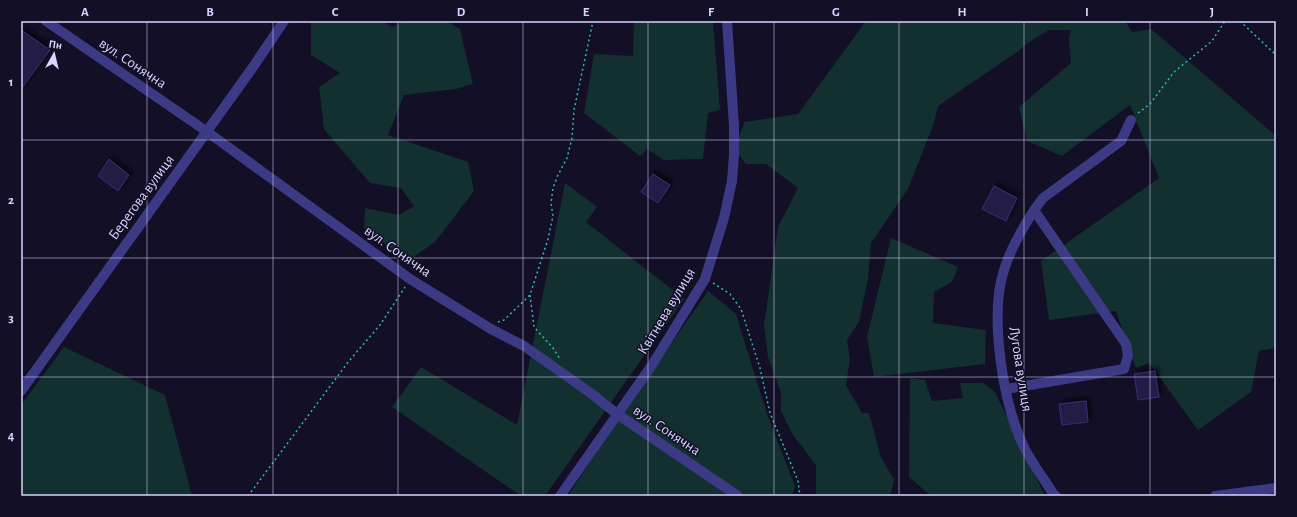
<svg xmlns="http://www.w3.org/2000/svg" width="1297" height="517" font-family="'Alegreya Sans',sans-serif">
<style>
.green{fill:#12302f}
.building{fill:#241b47;stroke:#3b2d73;filter:url(#shadow)}
.lines{fill:none;stroke-linecap:round;stroke-linejoin:round}
.path{stroke:#2fb8b0;stroke-width:1.5;stroke-dasharray:2 3;stroke-linecap:butt}
.minor{stroke:#3d3a85;stroke-width:10}
.grid{fill:none;stroke:#d9d4ff;stroke-width:1;stroke-opacity:0.55}
.labels{text-anchor:middle;stroke-width:3;stroke-linejoin:round;paint-order:stroke}
.street-label{font-size:15px;fill:#d9d4ff;stroke:#130f26}
.neatline{fill:none;stroke:#d9d4ff;stroke-width:1.5}
.grid-label{font-size:13px;text-anchor:middle;font-weight:bold;fill:#d9d4ff}
</style>
<defs>
<filter id="shadow"><feDropShadow dx="3.5" dy="-3.5" stdDeviation="2" flood-color="#0009"/></filter>
</defs>
<rect width="100%" height="100%" fill="#130f26"/>
<!-- green -->
<path class="green" d="M311,21H382L392,27L404,21H447L460,29L473,84L456,89L404,95L388,135L468,162L474,191L435,242L408,261L364,228L365,208L399,215L414,206L401,188L370,183L324,129L319,87L340,73L311,55Z
M634,21H713L720,110L708,113L703,159L664,160L647,149L640,156L584,113L594,54L633,56Z
M866,21H1125L1132,32L1151,29L1276,136V348L1259,351L1251,392L1198,430L1149,363L1136,368L1116,311L1049,320L1041,261L1159,178L1130,105L1062,156L1027,141L1019,107L1071,63L1069,38L1071,30H1049L1029,42L1017,52L938,106L934,123L908,189L871,243L868,279L859,322L847,340L850,359L846,385L862,413H869L881,457L894,480L890,496H816V465L793,435L781,411V393L768,357L764,325L778,227L798,188L766,164H746L739,155V136L745,122L798,114Z
M565,183L597,207L586,222L684,299L545,496H521L392,407L421,367L517,425Z
M891,238L958,267L952,282L934,292L933,323L986,330L985,364L874,377L867,337Z
M708,291L736,314L768,417L795,486L792,496H568L614,425Z
M64,347L165,395L192,496H21V405Z
M910,378L925,380L932,401L963,398L960,383H983L995,392L1045,496H931L909,477Z"/>
<!-- building -->
<path class="building" d="M21,30L50,50L21,89Z
M109,159L129,175L118,191L98,176Z
M653,174L670,185L658,203L641,192Z
M994,186L1017,198L1006,221L982,209Z
M1155,371L1159,397L1138,400L1134,374Z
M1086,401L1088,422L1062,425L1059,404Z"/>
<g class="lines">
<!-- path -->
<path class="path" d="M1240,21L1276,55
M1138,113L1150,104L1174,72L1212,41L1225,21
M713,283L730,294L741,309L760,368L770,413L798,481L800,496
M530,295L534,327L553,348L560,359
M498,322L504,320L530,295L548,239L553,216L551,203L553,188L558,175L567,158L572,138L574,110L593,21
M248,496L349,361L380,325L405,287"/>
<!-- minor -->
<path class="minor" d="M46,21L206,131L410,279L491,329L524,346L592,394L617,414L738,496
M1006,389L1124,369L1128,356L1126,344L1034,210
M21,391L253,67L284,21
M560,496L652,365L705,279L724,218L732,181L734,155V126L727,21
M1056,496L1054,495C1045,480 1034,466 1026,451C1003,409 989,315 1004,270C1011,247 1029,216 1043,198L1121,141L1131,120
M1215,496L1276,488"/>
</g>
<!-- grid -->
<path class="grid" d="M147,21V496M273,21V496M398,21V496M523,21V496M648,21V496M774,21V496M899,21V496M1024,21V496M1150,21V496M21,140H1276M21,258H1276M21,377H1276"/>
<g class="labels">
<!-- street labels -->
<g class="street-label">
<text transform="translate(133 63) rotate(34)" y="5">вул. Сонячна</text>
<text transform="translate(141 197) rotate(-54)" y="5">Берегова вулиця</text>
<text transform="translate(398 251) rotate(35)" y="5">вул. Сонячна</text>
<text transform="translate(666 311) rotate(-59)" y="5">Квітнева вулиця</text>
<text transform="translate(1021 369) rotate(81)" y="5">Лугова вулиця</text>
<text transform="translate(667 430) rotate(34)" y="5">вул. Сонячна</text>
</g>
</g>
<!-- border -->
<rect width="1297" height="517" fill="none" stroke="#130f26" stroke-width="44"/>
<!-- north arrow -->
<g transform="translate(54 54) rotate(8)" stroke="#130f26" stroke-width="3" paint-order="stroke">
<path d="M0-3L7 15L0 10L-7 15Z" fill="#d9d4ff"/>
<text y="-6" font-size="11" font-weight="bold" text-anchor="middle" fill="#d9d4ff">Пн</text>
</g>
<rect x="22" y="22" width="1253" height="473" class="neatline"/>
<g class="grid-label">
<text x="85" y="16">A</text>
<text x="210" y="16">B</text>
<text x="335" y="16">C</text>
<text x="461" y="16">D</text>
<text x="586" y="16">E</text>
<text x="711" y="16">F</text>
<text x="836" y="16">G</text>
<text x="962" y="16">H</text>
<text x="1087" y="16">I</text>
<text x="1212" y="16">J</text>
<text x="11" y="86">1</text>
<text x="11" y="204">2</text>
<text x="11" y="322">3</text>
<text x="11" y="440">4</text>
</g>
</svg>
